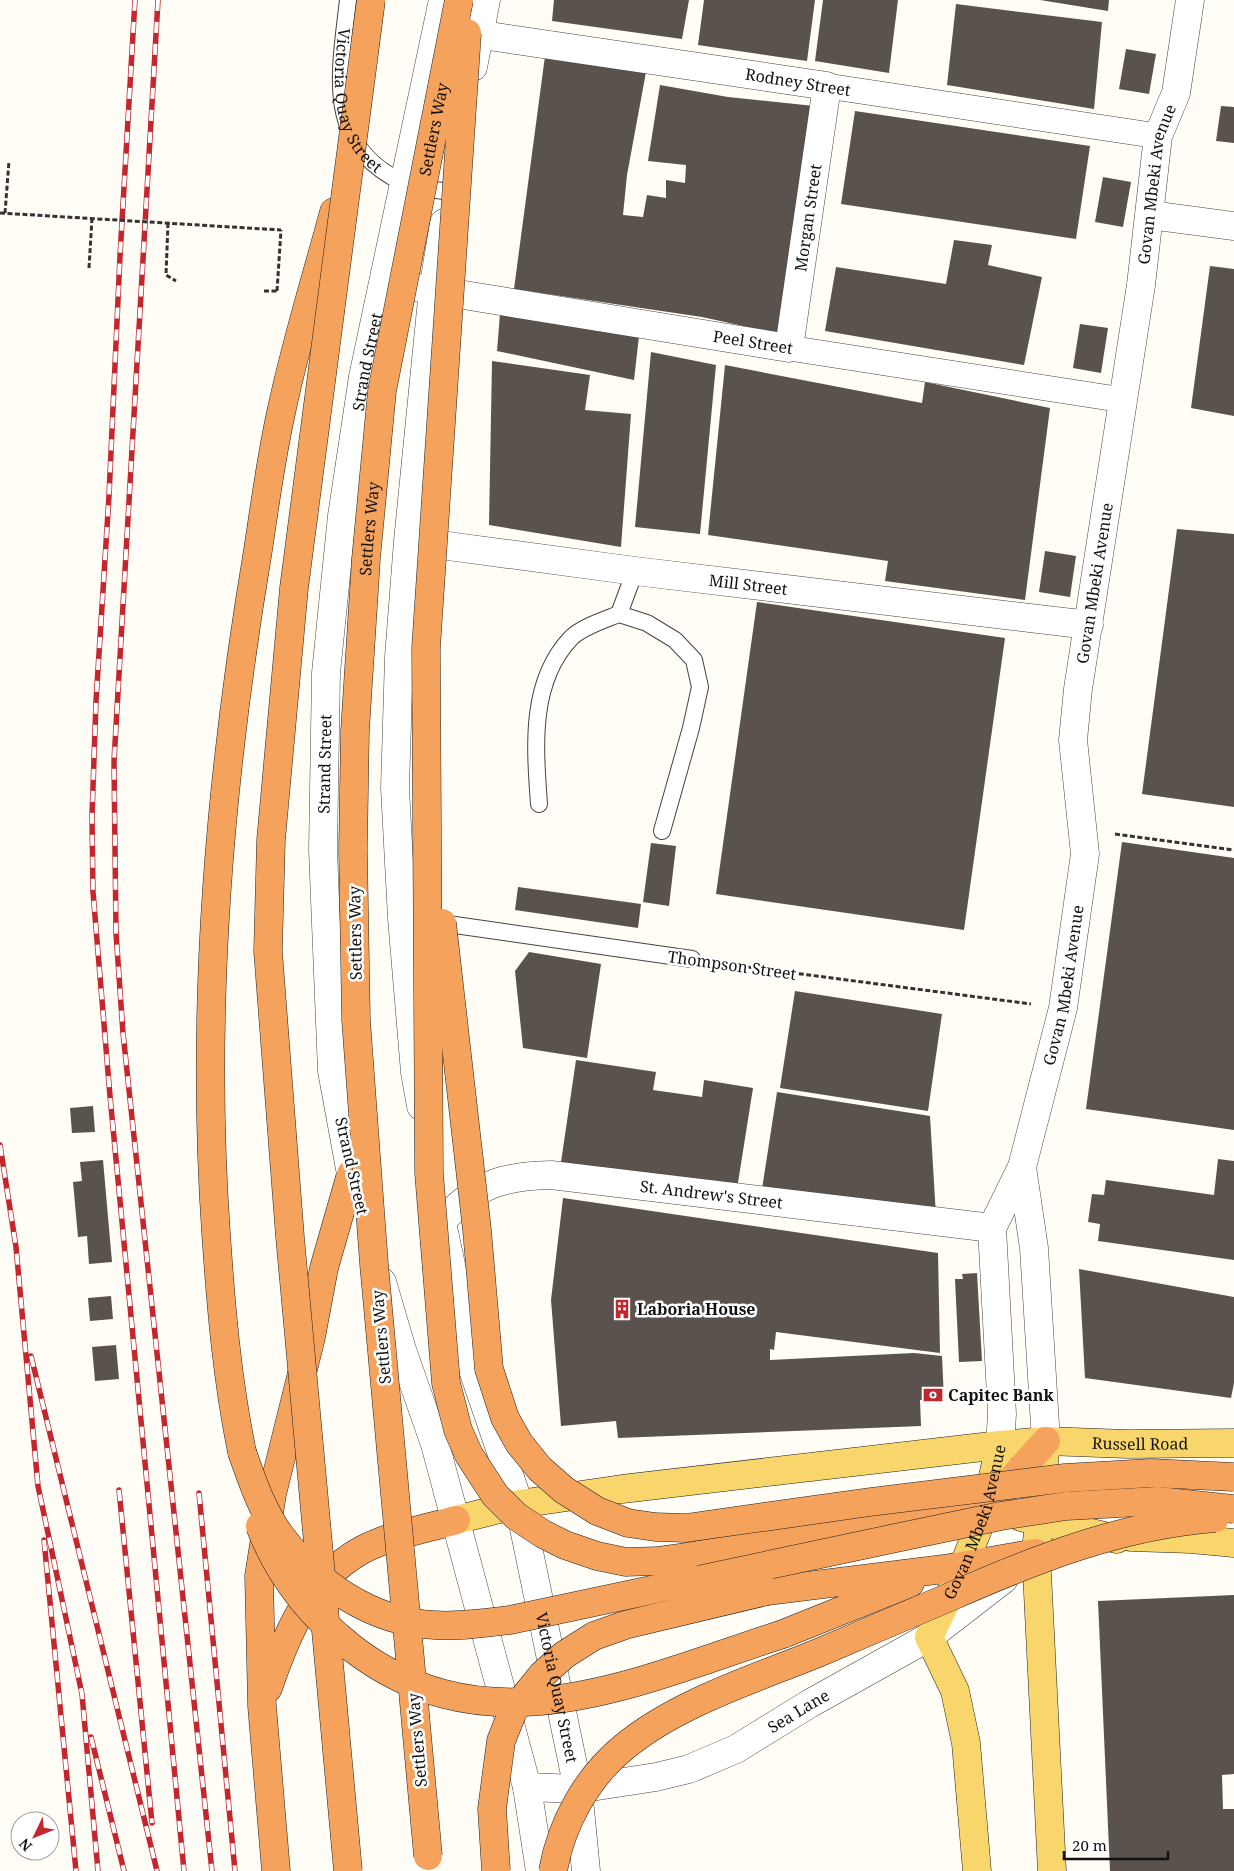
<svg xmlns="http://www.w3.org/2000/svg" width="1234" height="1871" font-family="'Noto Serif',serif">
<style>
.building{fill:#5a524d}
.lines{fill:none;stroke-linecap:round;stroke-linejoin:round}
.service-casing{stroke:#444;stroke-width:18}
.pedestrian-casing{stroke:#444;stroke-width:26}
.minor-casing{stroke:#444;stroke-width:29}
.tertiary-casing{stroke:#444;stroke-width:29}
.primary-casing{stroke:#222;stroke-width:29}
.motorway-casing{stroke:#222;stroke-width:29}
.path{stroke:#333;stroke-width:3;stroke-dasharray:5 2.5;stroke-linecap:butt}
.service{stroke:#fff;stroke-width:16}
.pedestrian{stroke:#fff;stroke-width:25}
.minor{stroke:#fff;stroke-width:28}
.tertiary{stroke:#fff;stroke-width:28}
.primary{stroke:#f9d66b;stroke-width:28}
.motorway{stroke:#f5a25d;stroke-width:28}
.rail-casing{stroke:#c4262e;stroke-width:5.5}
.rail{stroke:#fff;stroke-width:4;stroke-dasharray:11;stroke-linecap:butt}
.motorway-bridge-casing{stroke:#222;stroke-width:29;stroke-linecap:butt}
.path-bridge{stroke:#333;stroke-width:3;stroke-dasharray:5 2.5;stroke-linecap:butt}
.motorway-bridge{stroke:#f5a25d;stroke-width:28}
.labels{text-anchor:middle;stroke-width:5;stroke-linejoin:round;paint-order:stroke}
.street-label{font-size:16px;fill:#111;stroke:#fff}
.poi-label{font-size:16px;font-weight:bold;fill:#111;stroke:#fff;text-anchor:start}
</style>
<rect width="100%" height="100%" fill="#fffdf5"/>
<!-- building -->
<path class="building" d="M554,0H689L682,39L552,21Z
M704,0H815L807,61L698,45Z
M823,0H898L889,73L815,61Z
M1040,0H1109L1108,11Z
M956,4L1102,22L1094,109L947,85Z
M1126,49L1156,54L1149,94L1119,89Z
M545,56L646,72L627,175L623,215L643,217L647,195L666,198V180L685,183L686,165L648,161L660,85L728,97L814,106L780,334L702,317L514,289Z
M1221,106L1234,107V143L1216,141Z
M855,111L1090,146L1076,239L841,204Z
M1103,177L1131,182L1123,227L1095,222Z
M954,240L992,245L988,265L1042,277L1024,365L825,331L836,267L946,284Z
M1210,266L1234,269V416L1191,408Z
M500,314L639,336L634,380L497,351Z
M1080,324L1108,328L1101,373L1073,368Z
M651,352L716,365L700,534L635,527Z
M492,361L590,375L585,410L631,414L621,547L489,525Z
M725,365L922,403L925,382L1050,408L1025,600L885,581L888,561L708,535Z
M1177,529L1234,534V807L1142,794Z
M1045,551L1076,556L1070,597L1039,592Z
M757,602L1005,638L964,930L716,894Z
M1122,842L1234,858V1130L1086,1109Z
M651,843L676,846L669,906L643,902Z
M518,887L641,904L638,928L515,910Z
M529,952L601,964L587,1058L523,1048L515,971Z
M795,991L942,1014L928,1111L780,1088Z
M576,1060L656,1072L653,1090L702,1097L704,1080L753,1088L737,1189L561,1162Z
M777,1092L930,1116L936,1216L762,1189Z
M93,1106L95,1132L72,1133L70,1108Z
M1218,1159L1234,1161V1260L1098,1241L1100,1224L1088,1222L1092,1194L1104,1195L1106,1180L1214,1195Z
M103,1160L112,1262L89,1264L87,1236L78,1237L73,1182L82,1181L80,1162Z
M563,1198L938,1253L940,1353L776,1332L774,1350L770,1349V1360L914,1353L942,1356L944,1400H920L921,1426L618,1438L616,1421L561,1426L551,1300Z
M1079,1269L1234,1297V1383L1231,1398L1085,1378Z
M977,1273L982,1361L959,1362L955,1279H963L962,1274Z
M111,1296L113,1319L90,1321L88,1298Z
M116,1345L119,1379L95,1381L92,1347Z
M1234,1595V1774L1222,1775L1223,1809H1234V1871H1110L1098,1601Z"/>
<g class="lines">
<defs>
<g id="service">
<path id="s1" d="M348,0C340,72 323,146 404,183C417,189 435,189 449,192"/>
<path d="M619,614L647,623L675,640L694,660L700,687L691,728L662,831"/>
<path d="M539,804C535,748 529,682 571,638C582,627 604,620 619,614L635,571"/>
<path d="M434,922L692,959"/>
</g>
<path id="pedestrian" d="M827,86L1158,136
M789,348L1123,400"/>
<g id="minor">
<path d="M1150,215L1234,226"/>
<path id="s2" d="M384,282L789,348L827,86L455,31"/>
<path id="s3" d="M411,541L635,571L1089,625"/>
<path d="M1022,1167L1034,1248L1046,1441"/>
<path id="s4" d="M442,1221C477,1185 501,1176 551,1175L992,1228"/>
<path id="s5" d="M1000,1445L1002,1414L992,1228L1022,1167L1063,1008L1085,854L1073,740L1078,689L1141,285L1158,136L1176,93L1190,0"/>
</g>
<g id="tertiary">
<path d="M473,67L486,0"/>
<path d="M421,1106L415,1072L402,918L395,788L399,657L408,541L433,290L444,223"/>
<path id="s6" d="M358,1197L351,1174L332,1071L323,850L326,673L342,516L363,377L443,0"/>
<path id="s7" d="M444,1232L474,1373L519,1504L578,1789L586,1871"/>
<path d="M382,1282L402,1350L435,1444L527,1787L540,1871"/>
<path id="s8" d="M527,1787L578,1789L656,1777L689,1769L736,1749L809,1704L929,1637L1004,1579"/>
</g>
<g id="primary">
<path d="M1046,1441L1036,1553L1052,1871"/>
<path d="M1021,1517L1117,1539"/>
<path id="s9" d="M456,1520L519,1504L622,1489L1000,1445L1046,1441L1127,1444L1234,1443"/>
<path d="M1131,1537L1191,1539L1234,1543"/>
<path id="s10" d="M977,1871L966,1743L955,1691L929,1637L964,1565L986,1508L1000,1445"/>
</g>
<path id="motorway" d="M242,1452C227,1379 221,1307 216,1233C200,1004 220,776 258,550C265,504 271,458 281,413C295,345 316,279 334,212
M686,1557L986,1508L1046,1441
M767,1591L944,1569L1036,1553
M783,1634L910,1583
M268,1688C287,1633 308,1580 362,1550C390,1535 425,1529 456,1520
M276,1871L262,1706L259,1576L272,1494L311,1337L324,1268L351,1174"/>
</defs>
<!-- service casing -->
<use href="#service" class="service-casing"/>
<!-- pedestrian casing -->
<use href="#pedestrian" class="pedestrian-casing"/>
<!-- minor casing -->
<use href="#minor" class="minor-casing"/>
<!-- tertiary casing -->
<use href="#tertiary" class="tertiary-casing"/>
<!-- primary casing -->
<use href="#primary" class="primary-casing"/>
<!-- motorway casing -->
<use href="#motorway" class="motorway-casing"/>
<!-- path -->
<path class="path" d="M5,213L9,161
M168,223L166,275L176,281
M89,268L92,218
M264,291H277
M277,291L281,230
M1115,834L1234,850
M717,963L1031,1004"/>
<!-- service -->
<use href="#service" class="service"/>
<!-- pedestrian -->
<use href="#pedestrian" class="pedestrian"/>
<!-- minor -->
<use href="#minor" class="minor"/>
<!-- tertiary -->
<use href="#tertiary" class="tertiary"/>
<!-- primary -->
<use href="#primary" class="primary"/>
<!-- motorway -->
<use href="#motorway" class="motorway"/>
<defs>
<path id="rail" d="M135,0L120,256L109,496L96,701L92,816L93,892L110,1096L184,1871
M158,0L114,761L116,933L123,1033L212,1871
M0,1145L16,1247L38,1486L82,1694L98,1871
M31,1356L157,1871
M119,1490L152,1823
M199,1493L235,1871
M44,1540L76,1871
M91,1737L124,1871"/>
</defs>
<!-- rail casing -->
<use href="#rail" class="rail-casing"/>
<!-- rail -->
<use href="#rail" class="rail"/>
<defs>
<g id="motorway-bridge">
<path d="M467,33L426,648L429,1173L446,1383L458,1430L469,1455L495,1495L516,1516L543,1534L565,1545L597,1556L626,1562L657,1561L686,1557"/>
<path d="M442,923L477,1230L489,1369L505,1418L519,1443L540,1469L564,1490L597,1511L628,1523L655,1527L686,1528L870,1502L1065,1478L1151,1473L1234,1477"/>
<path d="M242,1452C252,1480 262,1511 280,1535C315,1583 372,1622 434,1625C459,1627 485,1623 510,1620L891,1539L1001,1516L1066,1506L1158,1501L1234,1509"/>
<path d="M260,1526C279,1576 310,1615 352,1648C489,1754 640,1680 783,1634"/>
<path id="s11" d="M428,1856L374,1264L356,1020L353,849L355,731L366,559L382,391L459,0"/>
<path d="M348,1871L290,1237L268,951L271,840L294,588L371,0"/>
<path d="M496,1871L492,1809L501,1741L513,1711L542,1675L564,1655L594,1636L625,1625L767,1591"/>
<path d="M553,1871C561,1824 587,1777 624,1747C677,1703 754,1679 818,1653C862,1634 908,1615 952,1596C1036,1559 1122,1525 1215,1518"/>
</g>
</defs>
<!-- motorway-bridge casing -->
<use href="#motorway-bridge" class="motorway-bridge-casing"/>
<!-- path-bridge -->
<path class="path-bridge" d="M0,213L281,230"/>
<!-- motorway-bridge -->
<use href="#motorway-bridge" class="motorway-bridge"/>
</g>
<!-- icons -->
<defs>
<symbol id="building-bare" viewBox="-9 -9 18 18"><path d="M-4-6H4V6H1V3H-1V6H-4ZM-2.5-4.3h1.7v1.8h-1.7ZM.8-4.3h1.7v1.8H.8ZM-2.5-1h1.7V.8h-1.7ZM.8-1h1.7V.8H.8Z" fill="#c4262e" stroke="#fff" stroke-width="2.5" paint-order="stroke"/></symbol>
<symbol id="bank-bare" viewBox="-9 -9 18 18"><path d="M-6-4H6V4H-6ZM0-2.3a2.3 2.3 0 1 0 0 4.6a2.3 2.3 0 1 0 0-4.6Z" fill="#c4262e" stroke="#fff" stroke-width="2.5" paint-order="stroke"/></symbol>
</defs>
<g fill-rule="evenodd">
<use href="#building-bare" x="608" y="1295" width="28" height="28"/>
<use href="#bank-bare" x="919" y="1381" width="28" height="28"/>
</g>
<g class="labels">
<!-- street labels -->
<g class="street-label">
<text transform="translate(798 82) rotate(9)" y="6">Rodney Street</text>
<text dy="6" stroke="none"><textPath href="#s1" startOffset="105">Victoria Quay Street</textPath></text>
<text dy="6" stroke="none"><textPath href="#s11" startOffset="1736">Settlers Way</textPath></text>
<text dy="6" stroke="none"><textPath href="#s5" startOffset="1282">Govan Mbeki Avenue</textPath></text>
<text dy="6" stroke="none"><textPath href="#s2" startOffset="542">Morgan Street</textPath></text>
<text transform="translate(753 342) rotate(9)" y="6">Peel Street</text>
<text dy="6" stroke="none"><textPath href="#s6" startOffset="841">Strand Street</textPath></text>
<text dy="6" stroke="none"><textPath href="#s11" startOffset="1331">Settlers Way</textPath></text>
<text dy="6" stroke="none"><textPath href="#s5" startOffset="878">Govan Mbeki Avenue</textPath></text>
<text dy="6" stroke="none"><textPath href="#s3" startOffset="340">Mill Street</textPath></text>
<text dy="6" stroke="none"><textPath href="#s6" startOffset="436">Strand Street</textPath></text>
<text transform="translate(355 933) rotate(-91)" y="6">Settlers Way</text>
<text transform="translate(732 965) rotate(8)" y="6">Thompson Street</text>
<text dy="6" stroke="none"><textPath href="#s5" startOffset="472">Govan Mbeki Avenue</textPath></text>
<text transform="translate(352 1166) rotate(77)" y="6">Strand Street</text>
<text dy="6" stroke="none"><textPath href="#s4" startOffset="284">St. Andrew's Street</textPath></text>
<text transform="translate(381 1337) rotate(-95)" y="6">Settlers Way</text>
<text dy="6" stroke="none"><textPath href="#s9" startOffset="690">Russell Road</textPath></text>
<text dy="6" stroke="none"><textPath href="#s10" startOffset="366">Govan Mbeki Avenue</textPath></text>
<text dy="6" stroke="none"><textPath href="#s7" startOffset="470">Victoria Quay Street</textPath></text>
<text dy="6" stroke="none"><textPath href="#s8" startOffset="288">Sea Lane</textPath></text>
<text transform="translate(417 1740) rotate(-95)" y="6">Settlers Way</text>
</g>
<!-- poi labels -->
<g class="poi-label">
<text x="637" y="1315">Laboria House</text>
<text x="948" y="1401">Capitec Bank</text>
</g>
</g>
<!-- north arrow -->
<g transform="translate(35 1836) rotate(227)"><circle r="24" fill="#ffffff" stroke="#a0a0a0"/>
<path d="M0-4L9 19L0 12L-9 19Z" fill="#c4262e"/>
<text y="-8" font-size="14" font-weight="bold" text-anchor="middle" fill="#111111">N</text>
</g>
<!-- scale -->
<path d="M1064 1851v8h104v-8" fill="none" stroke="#111111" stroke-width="2.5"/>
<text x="1072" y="1851" font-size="15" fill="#111111" stroke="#ffffff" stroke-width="4" paint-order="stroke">20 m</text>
</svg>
